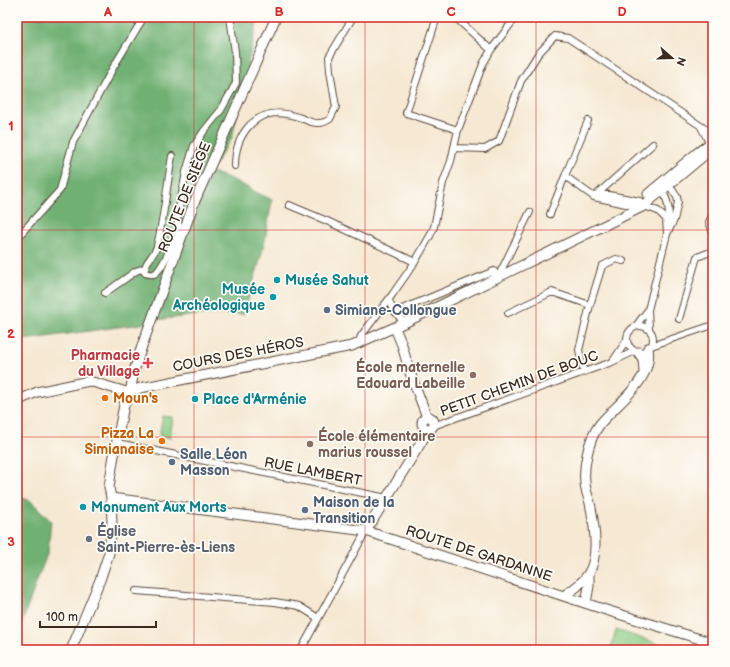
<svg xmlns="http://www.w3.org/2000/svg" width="730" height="667" font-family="'Balsamiq Sans',sans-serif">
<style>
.green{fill:#8bcc84;stroke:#637b51}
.forest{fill:#70b072;stroke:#566d48}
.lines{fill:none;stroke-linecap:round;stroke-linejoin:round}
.street-casing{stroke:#574639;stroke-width:8}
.secondary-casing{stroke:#574639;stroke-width:11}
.street{stroke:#fff;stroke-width:6}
.secondary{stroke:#fff;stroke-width:9}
.grid{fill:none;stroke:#d62828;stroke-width:1;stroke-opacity:0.55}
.culture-dot{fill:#0f9aa8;stroke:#fdfcf7;stroke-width:1.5}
.service-dot{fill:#5c6f8a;stroke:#fdfcf7;stroke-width:1.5}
.health-dot{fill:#e0444e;stroke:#fdfcf7;stroke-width:1.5}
.education-dot{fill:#8d6e63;stroke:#fdfcf7;stroke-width:1.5}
.food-dot{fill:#e8710a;stroke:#fdfcf7;stroke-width:1.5}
.worship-dot{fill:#6b7280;stroke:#fdfcf7;stroke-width:1.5}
.labels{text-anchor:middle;stroke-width:3.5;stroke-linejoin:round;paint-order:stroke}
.street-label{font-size:14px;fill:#3b2a1e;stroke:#fdfcf7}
.culture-label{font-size:14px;font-weight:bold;fill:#0d838f;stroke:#fdfcf7;text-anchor:start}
.service-label{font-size:14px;font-weight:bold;fill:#4e5e75;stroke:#fdfcf7;text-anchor:start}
.health-label{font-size:14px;font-weight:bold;fill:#be3a42;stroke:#fdfcf7;text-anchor:end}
.education-label{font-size:14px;font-weight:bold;fill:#785e54;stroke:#fdfcf7;text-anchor:end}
.food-label{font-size:14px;font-weight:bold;fill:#c56008;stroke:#fdfcf7;text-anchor:start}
.worship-label{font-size:14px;font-weight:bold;fill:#5b616d;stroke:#fdfcf7;text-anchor:start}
.neatline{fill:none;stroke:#d62828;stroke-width:1.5}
.grid-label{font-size:13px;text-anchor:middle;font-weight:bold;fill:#d62828}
</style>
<rect width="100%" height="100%" fill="#fdfcf7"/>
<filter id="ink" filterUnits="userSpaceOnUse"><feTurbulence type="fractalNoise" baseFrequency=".025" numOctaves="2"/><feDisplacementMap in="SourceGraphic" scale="8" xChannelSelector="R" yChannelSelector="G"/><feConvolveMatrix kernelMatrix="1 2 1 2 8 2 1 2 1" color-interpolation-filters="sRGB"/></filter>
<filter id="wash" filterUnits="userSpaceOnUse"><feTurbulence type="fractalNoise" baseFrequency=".012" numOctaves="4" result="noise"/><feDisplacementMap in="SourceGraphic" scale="16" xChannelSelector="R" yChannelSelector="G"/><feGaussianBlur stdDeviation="0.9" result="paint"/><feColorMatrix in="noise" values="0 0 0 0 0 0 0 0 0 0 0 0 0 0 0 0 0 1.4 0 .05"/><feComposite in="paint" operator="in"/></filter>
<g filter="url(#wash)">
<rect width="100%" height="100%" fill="#f6e8d2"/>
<!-- green -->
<path class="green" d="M163,416L173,417L170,438L159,436Z
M616,630H617L677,650H610Z"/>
<!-- forest -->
<path class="forest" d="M17,17H258L232,138L194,197L148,323L17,341Z
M212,172L231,179L272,200L264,246L244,314H207L156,320L196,205Z
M17,496L31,501L51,521L48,552L36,583L17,638Z"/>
</g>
<g filter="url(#ink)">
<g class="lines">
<defs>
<path id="street" d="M437,17L406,113L458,130
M455,17L491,50
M588,121L565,176L594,197L653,144
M701,127L710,144L712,146
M454,148L485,149L499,141L521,81L538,54L555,36L568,38L713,134
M172,156C167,186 164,216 157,246C155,256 143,262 145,273C148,274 151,275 154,274C164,269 174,238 179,227
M235,166C235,152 239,137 249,126C264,110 282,111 301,118C306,120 313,124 319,123C323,123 327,121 330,119L336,107L330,71L329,57L353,17
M661,188C668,199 670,213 668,225
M599,193L640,201L642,207
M594,197L635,206L647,207L658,211L666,219L667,233
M289,205L327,221L415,262
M550,214L565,176
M713,214L709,222L713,233
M184,232L179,227L177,219L186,172L194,146L204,131L221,110L236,83L235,52L230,17
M17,238L60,190L73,142L114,66L144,17
M498,277L530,212
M105,293L136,271L144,268
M389,300L391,306L404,323
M590,305L602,266L616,259L623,261
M395,312L494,271L497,278
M508,313L552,292L590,305L579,350L584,372
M679,319L697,257L713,251
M627 339a13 13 0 1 1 26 0a13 13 0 1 1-26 0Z
M635,327L648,310
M649,329L648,310L667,234L674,220L678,202L677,197L669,185
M358,344L361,336L392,295L415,262L430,236L434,227L443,183L451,161L458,130L477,80L483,64L491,50L516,17
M651,346L713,325
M613,361L627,340
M433,426L612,362L635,351
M117,443L387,498
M136,591L275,602L299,606L318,618
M301,650L366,531"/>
<path id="secondary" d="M648,194L697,153L713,141
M395,328L402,345L409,370L427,417
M638,352L643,359L644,372
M130,393L140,388L352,346L404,323L642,207L713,148
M17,401L37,392L89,381L130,393
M422 423a6 6 0 1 1 12 0a6 6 0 1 1-12 0Z
M111,498L366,531L609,611L713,643
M366,531L422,441L428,429
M563,596C573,590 582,584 588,574C600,557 594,522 590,503C588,496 585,489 585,482C584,473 585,464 587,455C589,445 593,433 600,424C617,403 654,380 648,348
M586,603L589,586V573
M71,650L100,580L109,553L112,522L111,498L109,487L113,461L124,405L130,393L134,371L142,346L194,203L276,17"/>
</defs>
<!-- street casing -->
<use href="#street" class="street-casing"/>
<!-- secondary casing -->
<use href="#secondary" class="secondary-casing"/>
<!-- street -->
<use href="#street" class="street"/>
<!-- secondary -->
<use href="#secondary" class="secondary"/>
</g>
</g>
<!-- grid -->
<path class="grid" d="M194,17V650M365,17V650M536,17V650M17,230H713M17,437H713"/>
<!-- markers -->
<g class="culture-dot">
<circle cx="277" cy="280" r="4"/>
<circle cx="273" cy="297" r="4"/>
<circle cx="195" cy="399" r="4"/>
<circle cx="83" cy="507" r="4"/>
</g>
<g class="service-dot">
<circle cx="327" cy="310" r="4"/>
<circle cx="172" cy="462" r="4"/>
<circle cx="305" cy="510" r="4"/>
</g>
<path class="health-dot" d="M146 357h4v4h4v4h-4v4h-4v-4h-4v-4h4z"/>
<g class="education-dot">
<circle cx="473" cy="375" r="4"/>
<circle cx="310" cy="444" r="4"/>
</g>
<g class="food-dot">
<circle cx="105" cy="398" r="4"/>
<circle cx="162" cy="441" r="4"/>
</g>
<circle class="worship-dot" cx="89" cy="539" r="4"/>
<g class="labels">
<!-- street labels -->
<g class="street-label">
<text transform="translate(184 197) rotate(-68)" y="5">ROUTE DE SIÈGE</text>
<text transform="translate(238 354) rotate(-11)" y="5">COURS DES HÉROS</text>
<text transform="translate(519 383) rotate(-20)" y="5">PETIT CHEMIN DE BOUC</text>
<text transform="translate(313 471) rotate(11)" y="5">RUE LAMBERT</text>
<text transform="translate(479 553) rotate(18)" y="5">ROUTE DE GARDANNE</text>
</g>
<!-- culture labels -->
<g class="culture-label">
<text x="285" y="285">Musée Sahut</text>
<text x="265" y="294" text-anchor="end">Musée<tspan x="265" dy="16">Archéologique</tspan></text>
<text x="203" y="404">Place d'Arménie</text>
<text x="91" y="512">Monument Aux Morts</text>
</g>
<!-- service labels -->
<g class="service-label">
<text x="335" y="315">Simiane-Collongue</text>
<text x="180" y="459">Salle Léon<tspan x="180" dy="16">Masson</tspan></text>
<text x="313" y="507">Maison de la<tspan x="313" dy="16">Transition</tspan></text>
</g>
<!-- health labels -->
<g class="health-label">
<text x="140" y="360">Pharmacie<tspan x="140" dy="16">du Village</tspan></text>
</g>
<!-- education labels -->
<g class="education-label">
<text x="465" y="372">École maternelle<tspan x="465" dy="16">Edouard Labeille</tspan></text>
<text x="318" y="441" text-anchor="start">École élémentaire<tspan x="318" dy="16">marius roussel</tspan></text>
</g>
<!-- food labels -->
<g class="food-label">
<text x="113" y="403">Moun's</text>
<text x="154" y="438" text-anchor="end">Pizza La<tspan x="154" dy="16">Simianaise</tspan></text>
</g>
<!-- worship labels -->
<g class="worship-label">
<text x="97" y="536">Église<tspan x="97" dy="16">Saint-Pierre-ès-Liens</tspan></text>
</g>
</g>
<!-- margin -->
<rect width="730" height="667" fill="none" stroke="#fdfcf7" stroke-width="44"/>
<!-- north arrow -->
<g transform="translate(672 58) rotate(110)" stroke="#fdfcf7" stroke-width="3" paint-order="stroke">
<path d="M0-3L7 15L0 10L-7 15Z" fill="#3b2a1e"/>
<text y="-6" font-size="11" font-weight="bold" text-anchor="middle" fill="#3b2a1e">N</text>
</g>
<!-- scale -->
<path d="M40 621v6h116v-6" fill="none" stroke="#3b2a1e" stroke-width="2"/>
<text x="46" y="621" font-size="12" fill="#3b2a1e" stroke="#fdfcf7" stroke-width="3" paint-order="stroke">100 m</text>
<rect x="22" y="22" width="686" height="623" class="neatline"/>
<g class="grid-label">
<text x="108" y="16">A</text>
<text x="279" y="16">B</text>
<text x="451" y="16">C</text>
<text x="622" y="16">D</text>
<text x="11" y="130">1</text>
<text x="11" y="338">2</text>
<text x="11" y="546">3</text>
</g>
</svg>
